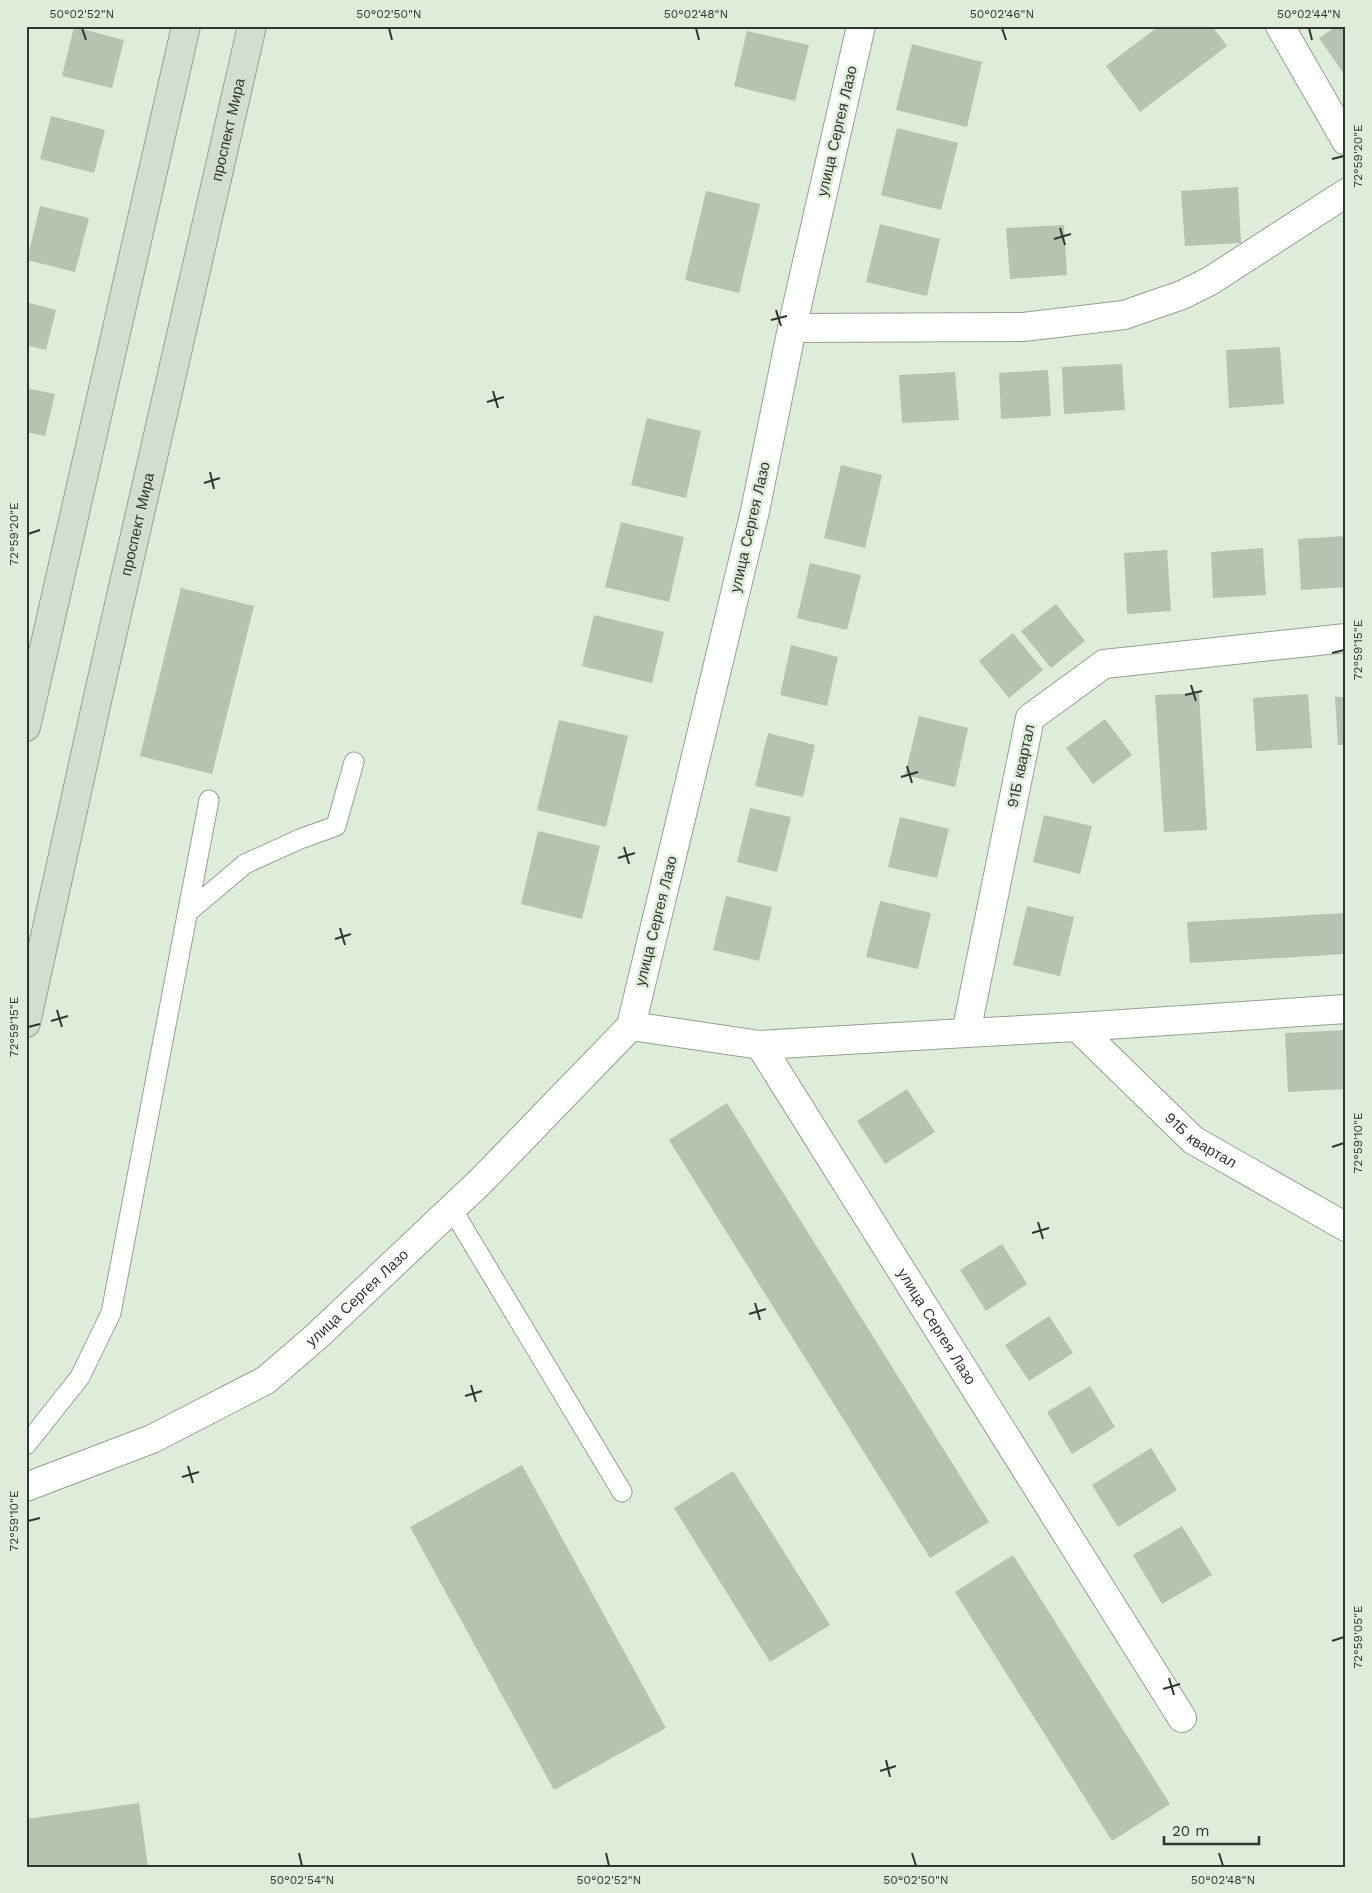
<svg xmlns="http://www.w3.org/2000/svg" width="1372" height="1893" font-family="'Work Sans',sans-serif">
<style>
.building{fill:#b5c3b0}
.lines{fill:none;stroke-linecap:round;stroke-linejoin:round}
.lane-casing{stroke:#93a18f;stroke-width:21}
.street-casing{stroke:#93a18f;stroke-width:30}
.secondary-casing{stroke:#93a18f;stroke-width:30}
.lane{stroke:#fff;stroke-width:19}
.street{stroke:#fff;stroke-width:28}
.secondary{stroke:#d3dfce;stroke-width:28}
.ticks{fill:none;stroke:#31372f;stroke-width:2}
.labels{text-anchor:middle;stroke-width:5;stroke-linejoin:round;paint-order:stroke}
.street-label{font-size:15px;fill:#31372f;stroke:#deedd9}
.neatline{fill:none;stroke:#31372f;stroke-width:2}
.ticks-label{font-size:12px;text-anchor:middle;fill:#31372f}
</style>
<rect width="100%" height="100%" fill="#deedd9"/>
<!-- building -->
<path class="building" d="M1159,26H1212L1227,46L1140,112L1106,66Z
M1337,26H1346V77L1319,38Z
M74,27L124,40L112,88L62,76Z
M747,31L809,45L795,101L734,86Z
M912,44L982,62L967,127L896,110Z
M51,116L105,130L94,173L40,159Z
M897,128L958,143L941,210L881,195Z
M1238,187L1241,243L1185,246L1181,191Z
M706,191L760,204L739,293L685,280Z
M40,206L89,218L75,272L27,260Z
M880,224L940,239L927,296L866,282Z
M1064,225L1067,275L1010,279L1006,228Z
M26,302L56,310L46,350L26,345Z
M1280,347L1284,404L1229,408L1226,350Z
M1122,364L1125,410L1064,414L1062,367Z
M1048,370L1051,416L1001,419L999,373Z
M955,372L959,420L902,423L899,375Z
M26,388L55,394L45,436L26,432Z
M647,418L701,431L686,498L631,485Z
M841,465L882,475L865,548L824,538Z
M621,522L684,537L669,602L605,587Z
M1346,536V587L1301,590L1298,539Z
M1263,548L1266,595L1213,598L1211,552Z
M1167,550L1171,611L1127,614L1124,553Z
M810,563L861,575L847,630L797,618Z
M181,588L254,606L212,774L140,756Z
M1056,604L1085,641L1051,668L1021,631Z
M594,615L664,632L652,683L582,666Z
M1013,633L1043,670L1009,698L979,661Z
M791,645L838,657L827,706L780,695Z
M1199,693L1207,830L1164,832L1155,695Z
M1308,694L1312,748L1256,751L1253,698Z
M1335,697H1346V745H1338Z
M919,716L968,728L955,787L905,775Z
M1105,719L1132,755L1093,784L1066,748Z
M559,720L628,736L606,827L537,810Z
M768,733L815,745L803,797L755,786Z
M750,808L791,817L777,872L737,862Z
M1044,815L1092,826L1080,874L1033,862Z
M900,817L949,829L937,878L888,867Z
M538,831L600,846L582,919L521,904Z
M726,896L772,907L759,961L713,950Z
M880,901L931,913L918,969L866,957Z
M1027,906L1074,917L1060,976L1013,965Z
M1346,913V954L1190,963L1187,922Z
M1346,1030V1089L1288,1092L1285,1033Z
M907,1089L935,1132L885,1164L857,1121Z
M727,1103L989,1522L930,1558L669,1140Z
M1002,1244L1027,1284L986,1311L960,1270Z
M1049,1316L1073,1353L1029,1381L1005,1345Z
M1090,1386L1115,1427L1072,1454L1047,1412Z
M1151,1448L1177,1490L1118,1527L1092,1485Z
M522,1465L666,1728L554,1790L410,1527Z
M733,1471L830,1625L770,1662L674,1508Z
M1182,1526L1212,1575L1162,1604L1133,1555Z
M1013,1555L1170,1804L1112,1841L955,1592Z
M139,1803L148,1867H27L26,1819Z"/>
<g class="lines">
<defs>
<path id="lane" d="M188,912L245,864L300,839L336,826L354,762
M452,1209L622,1492
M26,1445L80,1377L111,1313L209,800"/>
<g id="street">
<path id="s1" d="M861,26L792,328L755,511L631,1026L760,1045L1182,1718"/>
<path d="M1280,26L1346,141"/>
<path d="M792,328L1023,327L1124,315L1182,295L1210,281L1346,193"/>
<path id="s2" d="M1346,638L1104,664L1030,718L966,1033L1077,1027L1193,1140L1346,1227"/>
<path d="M1077,1027L1346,1009"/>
<path d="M760,1045L966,1033"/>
<path id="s3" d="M26,1487L152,1439L266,1380L317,1336L481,1181L631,1026"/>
</g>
<g id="secondary">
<path d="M26,727L186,26"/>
<path id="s4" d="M26,1023L99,692L252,26"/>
</g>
</defs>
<!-- lane casing -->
<use href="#lane" class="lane-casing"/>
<!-- street casing -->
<use href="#street" class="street-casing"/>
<!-- secondary casing -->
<use href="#secondary" class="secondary-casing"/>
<!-- lane -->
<use href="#lane" class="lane"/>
<!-- street -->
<use href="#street" class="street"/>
<!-- secondary -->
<use href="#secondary" class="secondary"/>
</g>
<!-- ticks -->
<path class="ticks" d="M82,28L86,40M389,28L392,40M696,28L699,40M1002,28L1006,40M1309,28L1312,40M1332,159L1344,156M1060,228L1065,245M1054,239L1071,234M776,310L781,326M771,320L787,316M493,391L498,408M487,402L504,397M210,472L214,489M204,483L220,478M28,534L40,530M1332,653L1344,650M1191,685L1196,701M1185,695L1202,691M907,766L912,783M901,777L918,772M624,847L629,864M618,858L635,853M340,928L345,945M335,939L351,934M57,1010L62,1027M51,1021L68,1016M28,1027L40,1024M1332,1147L1344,1143M1038,1222L1043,1239M1032,1233L1049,1228M755,1303L760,1320M749,1314L766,1309M471,1385L476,1402M465,1396L482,1391M188,1466L193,1483M182,1477L199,1472M28,1521L40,1518M1332,1641L1344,1637M1169,1678L1174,1695M1163,1689L1180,1684M886,1760L890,1777M880,1771L896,1766M299,1853L302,1866M606,1853L609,1866M912,1853L916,1866M1219,1853L1223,1866"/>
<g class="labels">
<!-- street labels -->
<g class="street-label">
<text dy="5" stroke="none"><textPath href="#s4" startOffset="916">проспект Мира</textPath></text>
<text transform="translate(837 131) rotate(-77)" y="5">улица Сергея Лазо</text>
<text dy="5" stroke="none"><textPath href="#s4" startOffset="511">проспект Мира</textPath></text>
<text transform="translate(750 527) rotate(-77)" y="5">улица Сергея Лазо</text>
<text transform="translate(1021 766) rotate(-78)" y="5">91Б квартал</text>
<text transform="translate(656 921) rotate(-76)" y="5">улица Сергея Лазо</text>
<text dy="5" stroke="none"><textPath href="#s2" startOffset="936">91Б квартал</textPath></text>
<text dy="5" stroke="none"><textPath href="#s3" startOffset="386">улица Сергея Лазо</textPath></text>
<text dy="5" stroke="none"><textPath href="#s1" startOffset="1489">улица Сергея Лазо</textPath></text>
</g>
</g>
<!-- border -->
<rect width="1372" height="1893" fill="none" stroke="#deedd9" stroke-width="55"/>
<!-- scale -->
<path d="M1164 1836v8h95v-8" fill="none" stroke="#31372f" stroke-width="2.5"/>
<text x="1172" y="1836" font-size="15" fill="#31372f" stroke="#deedd9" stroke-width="4" paint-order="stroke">20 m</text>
<rect x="28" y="28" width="1316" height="1838" class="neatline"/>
<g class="ticks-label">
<text x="82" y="18">50°02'52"N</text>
<text x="389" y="18">50°02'50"N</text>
<text x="696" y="18">50°02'48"N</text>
<text x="1002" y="18">50°02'46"N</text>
<text x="1309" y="18">50°02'44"N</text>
<text transform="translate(1358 156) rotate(-90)" y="4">72°59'20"E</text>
<text transform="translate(14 534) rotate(-90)" y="4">72°59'20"E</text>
<text transform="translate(1358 650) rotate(-90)" y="4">72°59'15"E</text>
<text transform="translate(14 1027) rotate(-90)" y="4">72°59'15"E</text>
<text transform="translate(1358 1143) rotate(-90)" y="4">72°59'10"E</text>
<text transform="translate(14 1521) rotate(-90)" y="4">72°59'10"E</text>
<text transform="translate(1358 1637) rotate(-90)" y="4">72°59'05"E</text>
<text x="302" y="1884">50°02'54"N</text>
<text x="609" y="1884">50°02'52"N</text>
<text x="916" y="1884">50°02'50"N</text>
<text x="1223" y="1884">50°02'48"N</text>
</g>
</svg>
